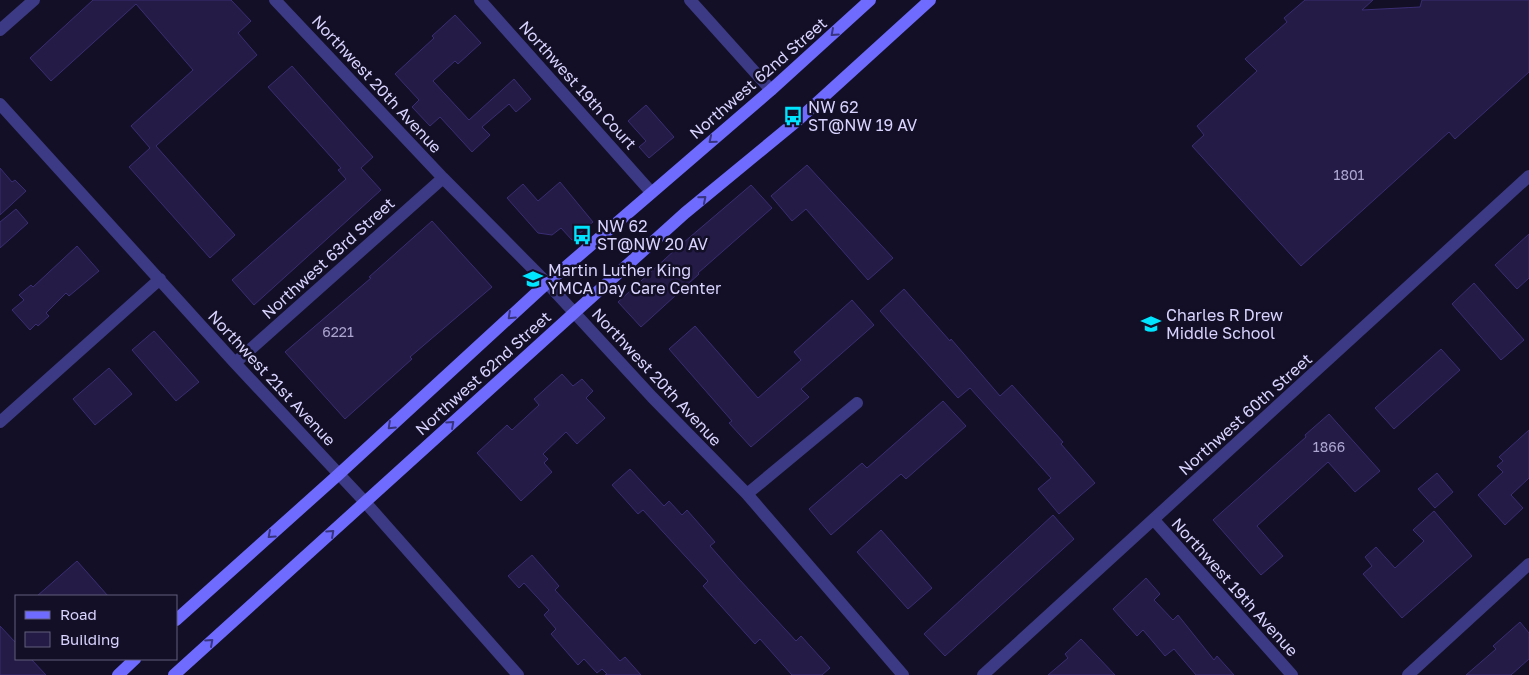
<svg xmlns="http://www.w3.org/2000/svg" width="1529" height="675" font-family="'Golos Text',sans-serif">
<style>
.building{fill:#241b47;stroke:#3b2d73}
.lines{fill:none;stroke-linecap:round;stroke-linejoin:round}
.street{stroke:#3d3a85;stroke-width:12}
.secondary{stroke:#6f6bff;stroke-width:12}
.oneway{stroke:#38347d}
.labels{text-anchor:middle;stroke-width:5;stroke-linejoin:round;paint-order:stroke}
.number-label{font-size:14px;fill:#aca6d1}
.street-label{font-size:16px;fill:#d9d4ff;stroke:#130f26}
.poi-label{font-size:16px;fill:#d9d4ff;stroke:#130f26;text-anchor:start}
</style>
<rect width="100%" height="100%" fill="#130f26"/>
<!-- building -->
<path class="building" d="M93,0H231L251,21L238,33L257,55L156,146L235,235L210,258L129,167L150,148L131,126L193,70L136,4L51,81L30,58Z
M1305,0H1373L1362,10L1420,7L1422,0H1529V72L1455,139L1449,132L1301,266L1192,146L1204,135L1197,126L1257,71L1245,59L1287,22L1284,18Z
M455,15L481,43L458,64L455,61L433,81L469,120L514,79L531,99L516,112L509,104L482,127L490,135L472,152L440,117L430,126L412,107L419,100L395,74L434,38L432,36Z
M292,66L373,157L361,168L381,190L254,305L232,280L346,179L338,170L341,168L268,87Z
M646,105L674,137L649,158L639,147L646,141L628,121Z
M807,165L893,258L868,280L806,209L792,221L771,196Z
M0,168L12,182L15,180L26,191L0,215Z
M560,182L593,222L572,240L561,228L552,235L538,233L507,198L523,184L538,201Z
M751,185L772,208L698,273L699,274L641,327L618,302L676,249Z
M16,209L28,223L0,248V222Z
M432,221L492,287L410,357L412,359L345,419L285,352L371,278L369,277Z
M1529,234V278L1517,289L1495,265Z
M77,246L99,271L69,296L66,293L46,313L49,316L38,326L36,324L30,330L12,310L24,300L19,295L31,285L33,287Z
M1474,283L1524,340L1501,360L1452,304Z
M904,289L950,341L951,339L1000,396L1012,385L1063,442L1061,444L1095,483L1059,514L1038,489L1051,478L970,388L958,398L880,311Z
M852,300L874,325L801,389L809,397L751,447L729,423L732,421L669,349L695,326L758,398L801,360L794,352Z
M154,331L199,382L176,401L132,350Z
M1441,349L1460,370L1394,429L1375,408Z
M109,368L132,394L95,425L73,399Z
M562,374L573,386L582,379L593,391L586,398L605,418L577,444L566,432L543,454L548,459L544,463L552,472L521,501L477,453L507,425L512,430L539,405L534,399Z
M943,401L966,426L906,479L901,474L831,535L809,509L862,463L867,468Z
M1329,414L1380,471L1355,492L1328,462L1257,526L1283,556L1261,575L1213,520L1306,437L1305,435Z
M1529,430V478L1511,495L1523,508L1505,525L1478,495L1503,472L1497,466L1503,461L1499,457Z
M630,469L664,506L669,501L682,515L687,510L715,542L710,546L739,579L796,641L801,636L830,668L822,675H792L760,639L755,644L703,586L708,581L643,510L638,514L612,485Z
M1437,473L1453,492L1435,508L1418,489Z
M1434,511L1472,556L1402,618L1363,574L1372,566L1365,557L1376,547L1395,568L1424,541L1413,530Z
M1053,515L1074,539L945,656L924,634Z
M881,530L932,588L908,609L857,552Z
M532,555L559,586L555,590L587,625L620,661L625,657L641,675H605L607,674L602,669L597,673L584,659L578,665L551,634L556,629L544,615L549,610L524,583L519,588L508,576Z
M77,561L108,596H37Z
M1146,578L1160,594L1154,600L1173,620L1178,615L1214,660L1217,656L1234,675H1196L1174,649L1165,656L1143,630L1137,636L1113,609Z
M1520,622L1529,633V659L1511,675H1466L1496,649L1493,646Z
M0,626L16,643V659H31L46,675H0Z
M1081,639L1115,675H1048L1068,658L1065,654Z"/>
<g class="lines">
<!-- street -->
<path class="street" d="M275,0L443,178L547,283L652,397L747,494L903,675
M480,0L651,192
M690,0L771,90
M0,30L34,0
M0,104L235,363L365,502L518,675
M235,363L443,178
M0,422L160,279
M747,494L857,403
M1154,520L1292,675
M983,675L1529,176
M1408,675L1529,564"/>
<!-- secondary -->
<path class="secondary" d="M176,620L339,474L547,283L771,90L870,0
M118,675L135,659
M174,675L574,313L685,213L798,120L930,0"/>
</g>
<!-- one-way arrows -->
<defs><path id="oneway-chevron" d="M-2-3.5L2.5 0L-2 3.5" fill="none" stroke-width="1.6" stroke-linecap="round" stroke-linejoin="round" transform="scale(1.25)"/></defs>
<g class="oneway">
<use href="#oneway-chevron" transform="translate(834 33) rotate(138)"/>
<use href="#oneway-chevron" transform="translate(712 140) rotate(140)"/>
<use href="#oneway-chevron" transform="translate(703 199) rotate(-40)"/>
<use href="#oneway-chevron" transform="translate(511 316) rotate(137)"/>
<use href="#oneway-chevron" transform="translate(451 424) rotate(-42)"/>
<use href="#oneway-chevron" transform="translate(391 426) rotate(137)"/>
<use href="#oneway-chevron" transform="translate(331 533) rotate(-42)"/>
<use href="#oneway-chevron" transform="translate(271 535) rotate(138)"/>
<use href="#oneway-chevron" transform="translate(210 642) rotate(-42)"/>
</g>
<!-- icons -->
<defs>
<symbol id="bus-bare" viewBox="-9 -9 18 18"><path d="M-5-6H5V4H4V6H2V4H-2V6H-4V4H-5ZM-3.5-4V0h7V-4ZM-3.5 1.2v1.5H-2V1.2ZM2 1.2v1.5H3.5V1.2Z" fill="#00e5ff" stroke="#130f26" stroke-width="2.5" paint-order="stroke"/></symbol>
<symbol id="school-bare" viewBox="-9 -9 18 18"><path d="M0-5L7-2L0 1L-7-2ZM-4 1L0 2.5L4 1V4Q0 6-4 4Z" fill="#00e5ff" stroke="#130f26" stroke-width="2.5" paint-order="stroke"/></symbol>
</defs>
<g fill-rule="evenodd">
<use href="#bus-bare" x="779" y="102" width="28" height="28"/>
<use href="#bus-bare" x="568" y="221" width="28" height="28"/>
<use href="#school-bare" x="519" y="265" width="28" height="28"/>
<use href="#school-bare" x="1137" y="310" width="28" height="28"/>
</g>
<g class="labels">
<!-- number labels -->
<g class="number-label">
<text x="1349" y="180">1801</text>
<text x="338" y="337">6221</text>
<text x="1329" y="452">1866</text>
</g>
<!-- street labels -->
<g class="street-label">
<text transform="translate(758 78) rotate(-41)" y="6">Northwest 62nd Street</text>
<text transform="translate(377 84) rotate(47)" y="6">Northwest 20th Avenue</text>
<text transform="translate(578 85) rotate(48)" y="6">Northwest 19th Court</text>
<text transform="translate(328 258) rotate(-42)" y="6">Northwest 63rd Street</text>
<text transform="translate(483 373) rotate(-42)" y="6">Northwest 62nd Street</text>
<text transform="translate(657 377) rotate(47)" y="6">Northwest 20th Avenue</text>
<text transform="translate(272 378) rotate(47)" y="6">Northwest 21st Avenue</text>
<text transform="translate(1245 414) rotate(-42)" y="6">Northwest 60th Street</text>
<text transform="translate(1235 587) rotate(48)" y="6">Northwest 19th Avenue</text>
</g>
<!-- poi labels -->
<g class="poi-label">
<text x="808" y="113">NW 62<tspan x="808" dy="18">ST@NW 19 AV</tspan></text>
<text x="597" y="232">NW 62<tspan x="597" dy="18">ST@NW 20 AV</tspan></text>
<text x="548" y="276">Martin Luther King<tspan x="548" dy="18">YMCA Day Care Center</tspan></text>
<text x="1166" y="321">Charles R Drew<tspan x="1166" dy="18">Middle School</tspan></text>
</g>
</g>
<!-- legend -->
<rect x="15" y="595" width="162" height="65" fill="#130f26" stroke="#625e7d"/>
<rect x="25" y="611" width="25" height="8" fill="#6f6bff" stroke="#625e7d"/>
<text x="60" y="620" font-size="15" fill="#d9d4ff">Road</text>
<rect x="25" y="632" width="25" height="15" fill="#241b47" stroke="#625e7d"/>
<text x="60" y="645" font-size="15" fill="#d9d4ff">Building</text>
</svg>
